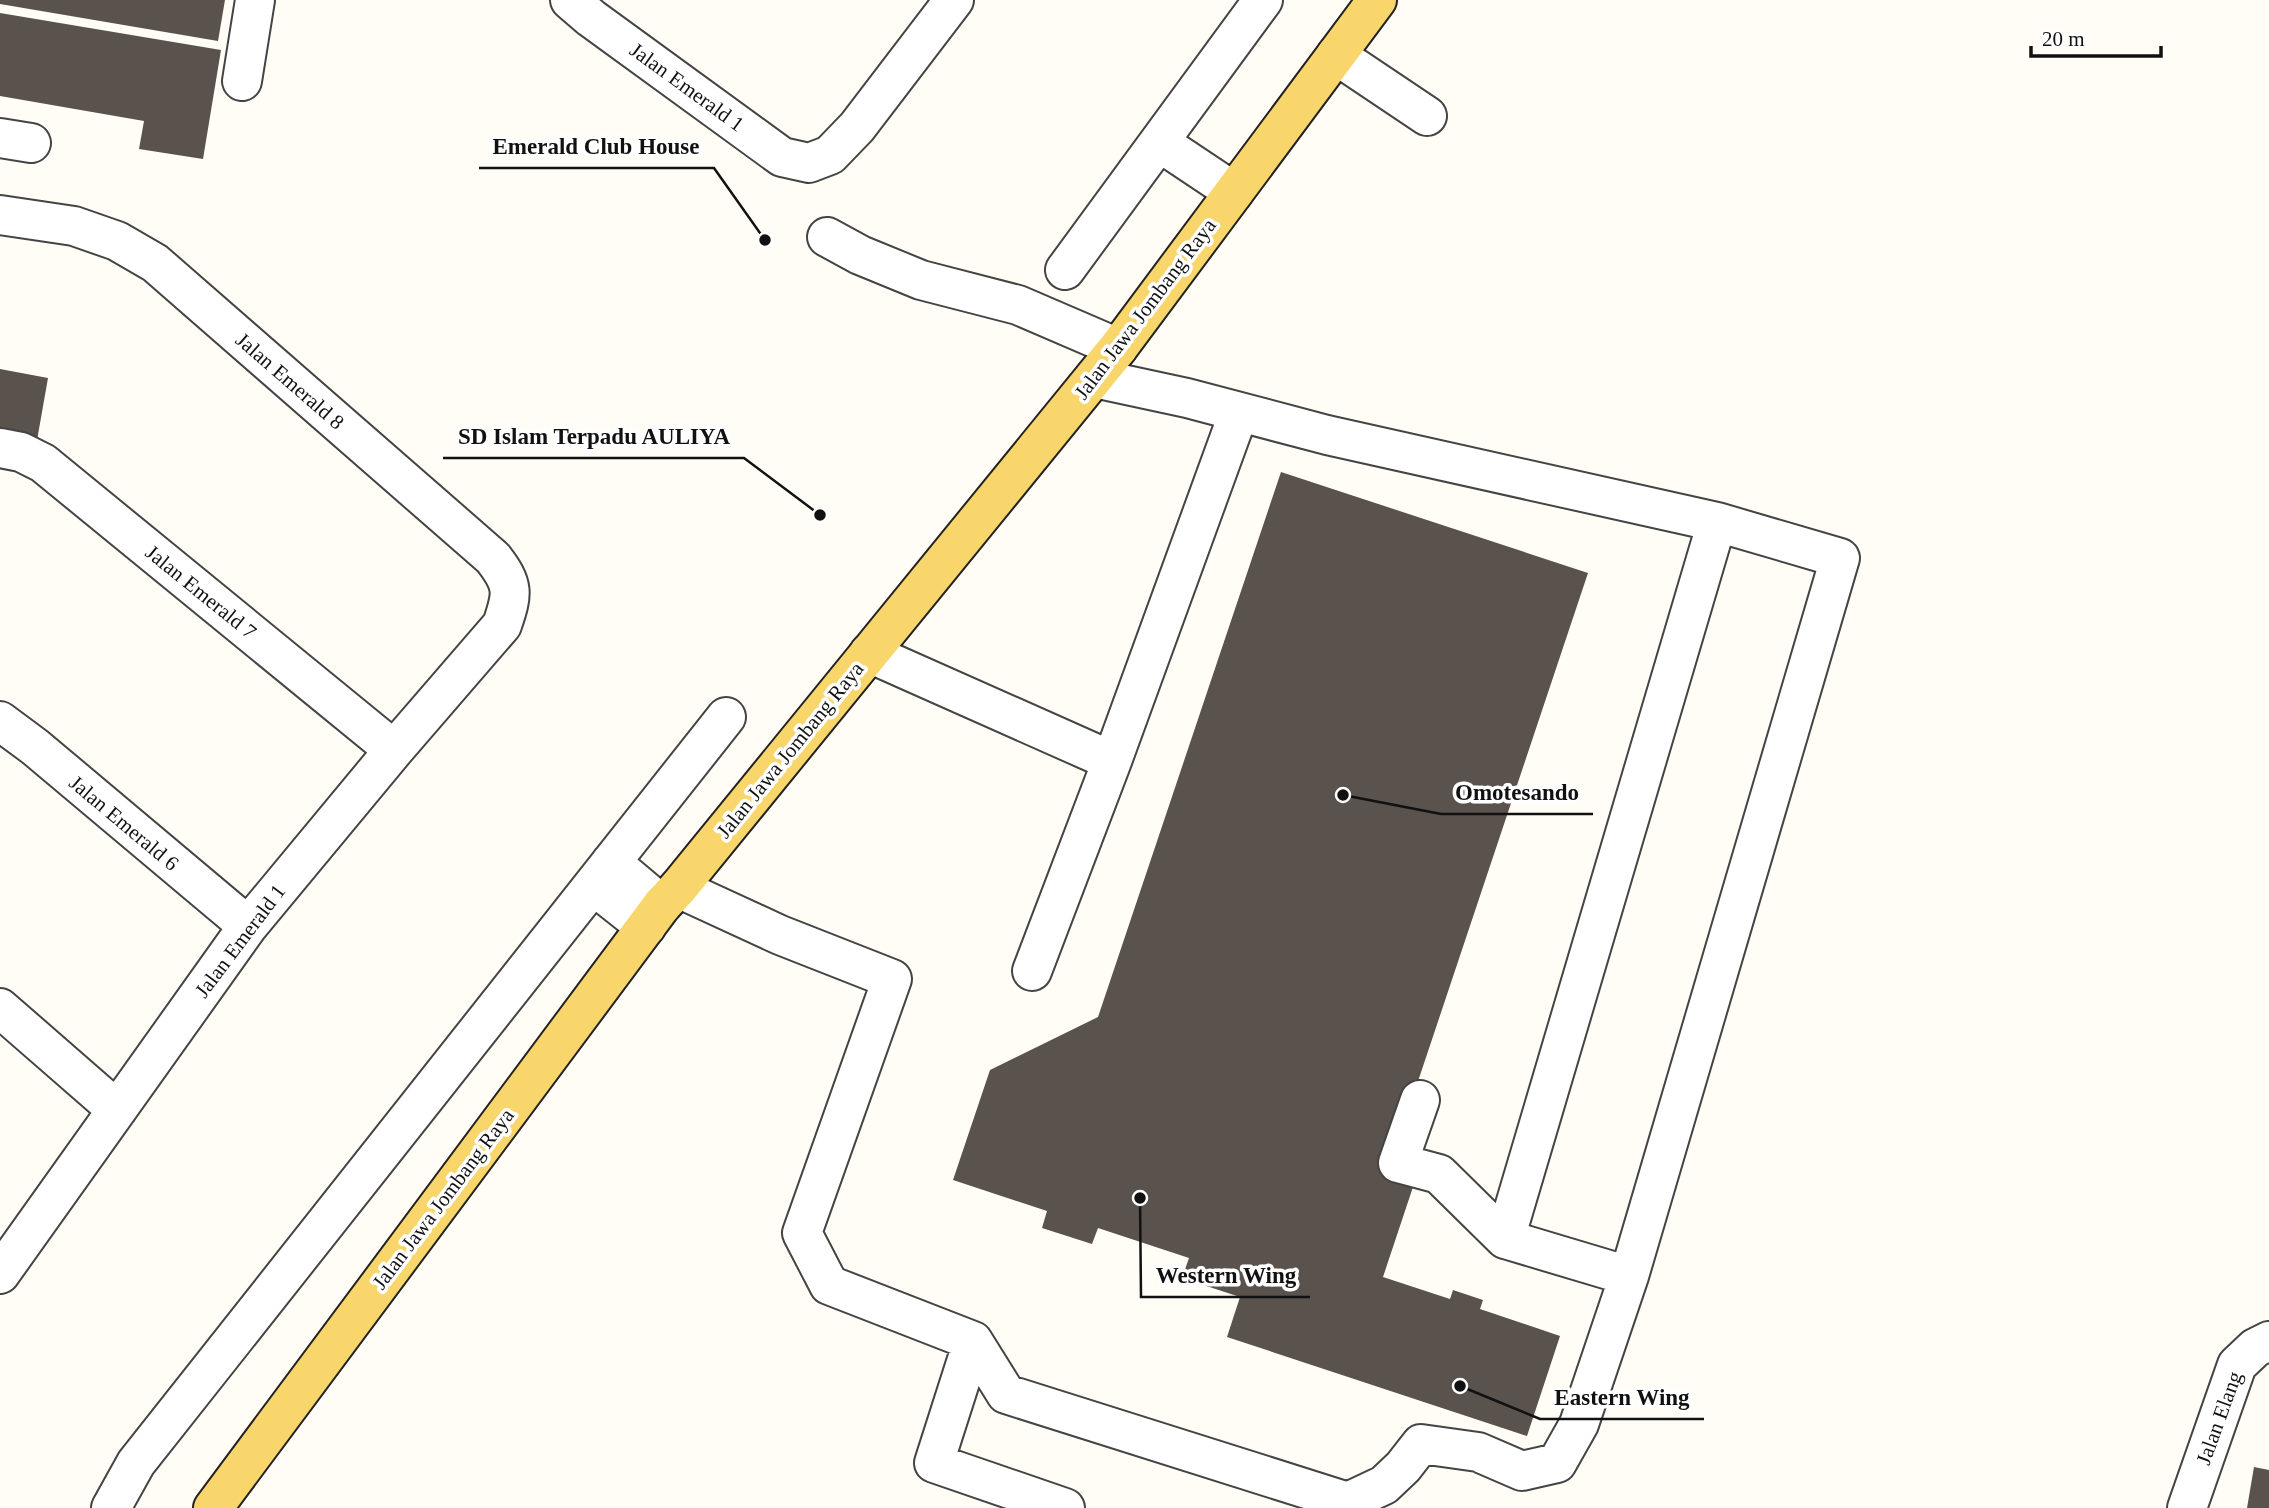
<svg xmlns="http://www.w3.org/2000/svg" width="2269" height="1508" font-family="'Times New Roman',serif">
<style>
.building{fill:#5a524d}
.lines{fill:none;stroke-linecap:round;stroke-linejoin:round}
.minor-casing{stroke:#444;stroke-width:42}
.major-casing{stroke:#222;stroke-width:42}
.minor{stroke:#fff;stroke-width:38}
.major{stroke:#f9d66b;stroke-width:38}
.labels{text-anchor:middle;stroke-width:7;stroke-linejoin:round;paint-order:stroke}
.street-label{font-size:21px;fill:#111;stroke:#fff}
.leader{fill:none;stroke:#111;stroke-width:2.5}
.callout-dot{fill:#111;stroke:#fff;stroke-width:2.5}
.callout-label{font-size:23px;text-anchor:middle;font-weight:bold;fill:#111;stroke:#fff;stroke-width:7;stroke-linejoin:round;paint-order:stroke}
</style>
<rect width="100%" height="100%" fill="#fffdf5"/>
<!-- building -->
<path class="building" d="M0,0H225L218,41L0,4Z
M0,13L221,50L203,159L139,149L144,121L0,96Z
M0,369L48,378L36,446L0,440Z
M1281,472L1588,573L1389,1168L1416,1178L1383,1277L1450,1299L1453,1290L1483,1300L1480,1309L1560,1336L1527,1436L1227,1337L1240,1297L1182,1278L1189,1258L1098,1228L1092,1244L1042,1228L1047,1211L953,1180L990,1070L1098,1017Z
M2254,1467L2269,1470V1508H2247Z"/>
<g class="lines">
<defs>
<path id="minor" d="M570,0L591,18L782,157L809,163L830,155L857,127L954,0
M1336,55L1427,116
M242,81L255,0
M0,138L31,143
M1159,142L1234,192
M0,215L74,226L117,241L155,263L493,558C514,585 513,593 502,625L394,750L248,926L0,1274
M827,237L860,255L921,280L1018,305L1118,348
M1065,270L1263,0
M0,448L21,452L43,463L394,750
M869,653L1112,761
M0,721L35,747L248,926
M611,862L662,905
M593,885L646,927
M678,888L780,935L892,979L802,1233L829,1285L973,1341L1006,1394L1348,1502L1384,1485L1403,1467L1421,1444L1478,1452L1522,1471L1557,1463L1579,1424L1629,1276L1840,558L1717,522L1327,435L1187,398L1094,378
M1032,971L1112,761L1239,412
M0,1008L117,1110
M1420,1100L1398,1163L1439,1174L1505,1239L1629,1276
M1505,1239L1717,522
M973,1341L934,1463L1065,1508
M111,1508L136,1463L726,717
M2187,1508L2237,1365L2255,1348L2269,1341"/>
<path id="major" d="M213,1508L662,905L678,888L1118,348L1377,0"/>
</defs>
<!-- minor casing -->
<use href="#minor" class="minor-casing"/>
<!-- major casing -->
<use href="#major" class="major-casing"/>
<!-- minor -->
<use href="#minor" class="minor"/>
<!-- major -->
<use href="#major" class="major"/>
</g>
<g class="labels">
<!-- street labels -->
<g class="street-label">
<text transform="translate(687 87) rotate(36)" y="7">Jalan Emerald 1</text>
<text transform="translate(1145 309) rotate(-53)" y="7">Jalan Jawa Jombang Raya</text>
<text transform="translate(290 381) rotate(41)" y="7">Jalan Emerald 8</text>
<text transform="translate(201 592) rotate(39)" y="7">Jalan Emerald 7</text>
<text transform="translate(790 750) rotate(-51)" y="7">Jalan Jawa Jombang Raya</text>
<text transform="translate(124 823) rotate(40)" y="7">Jalan Emerald 6</text>
<text transform="translate(240 941) rotate(-53)" y="7">Jalan Emerald 1</text>
<text transform="translate(443 1199) rotate(-53)" y="7">Jalan Jawa Jombang Raya</text>
<text transform="translate(2219 1418) rotate(-70)" y="7">Jalan Elang</text>
</g>
</g>
<!-- callouts -->
<path class="leader" d="M765 240L714 168H479M820 515L744 458H443M1343 795L1441 814H1593M1140 1198L1141 1297H1310M1460 1386L1540 1419H1704"/>
<g class="callout-dot">
<circle cx="765" cy="240" r="7"/>
<circle cx="820" cy="515" r="7"/>
<circle cx="1343" cy="795" r="7"/>
<circle cx="1140" cy="1198" r="7"/>
<circle cx="1460" cy="1386" r="7"/>
</g>
<g class="callout-label">
<text x="596" y="154">Emerald Club House</text>
<text x="594" y="444">SD Islam Terpadu AULIYA</text>
<text x="1517" y="800">Omotesando</text>
<text x="1226" y="1283">Western Wing</text>
<text x="1622" y="1405">Eastern Wing</text>
</g>
<!-- scale -->
<path d="M2031 46v10h130v-10" fill="none" stroke="#111111" stroke-width="3.5"/>
<text x="2042" y="46" font-size="21" fill="#111111" stroke="#ffffff" stroke-width="5" paint-order="stroke">20 m</text>
</svg>
